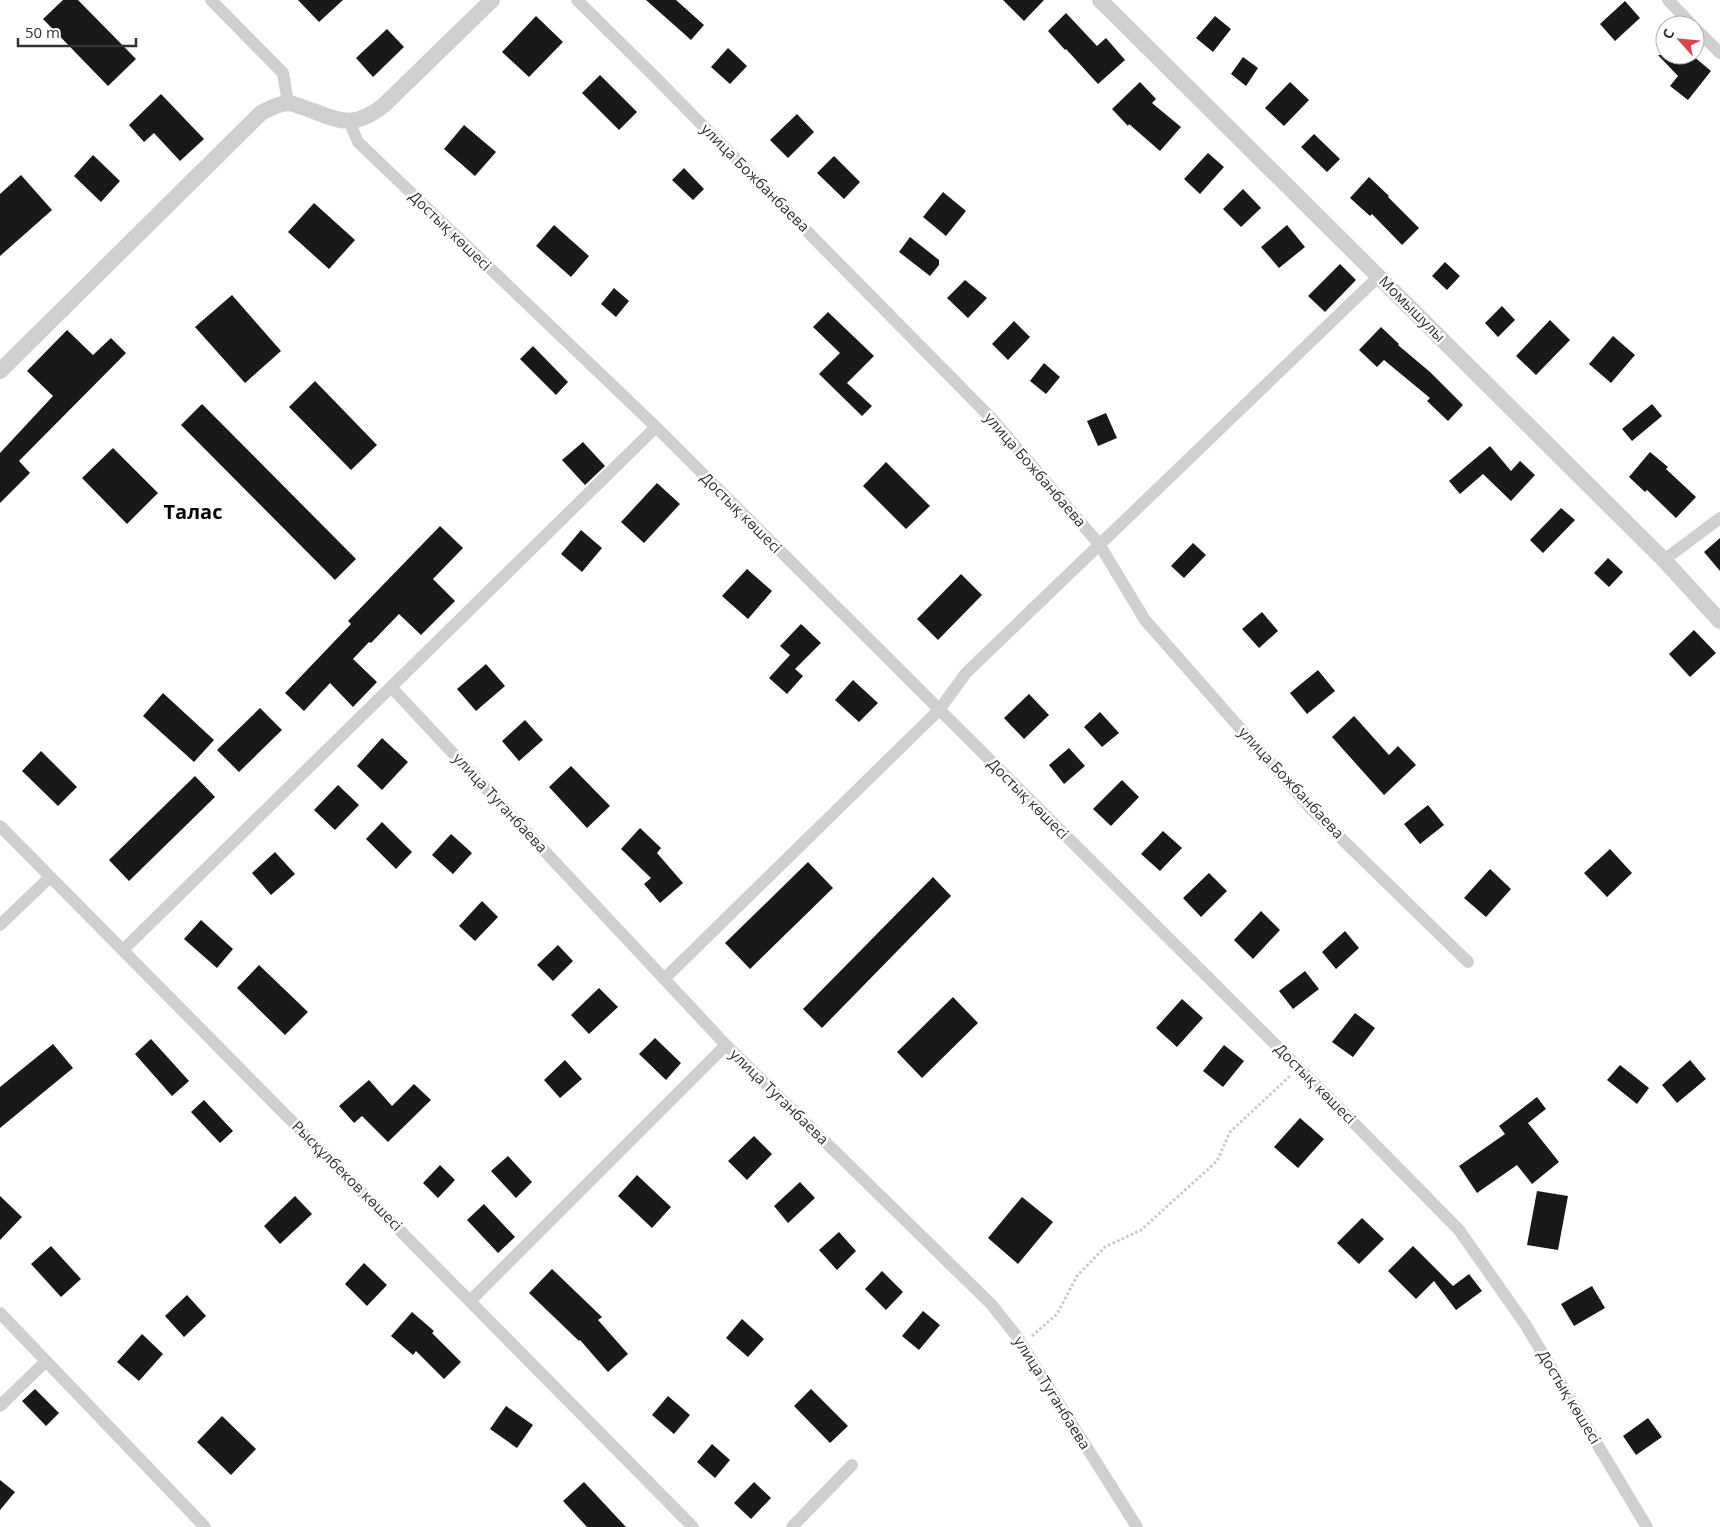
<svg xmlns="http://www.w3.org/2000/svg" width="1720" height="1527" font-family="'Open Sans',sans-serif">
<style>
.building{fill:#191919}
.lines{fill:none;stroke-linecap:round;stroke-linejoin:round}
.path{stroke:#c9c9c9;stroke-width:3;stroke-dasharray:2.5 2.5;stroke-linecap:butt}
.minor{stroke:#cfcfcf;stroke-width:12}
.tertiary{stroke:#cfcfcf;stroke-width:16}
.labels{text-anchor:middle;stroke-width:5;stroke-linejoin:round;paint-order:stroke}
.street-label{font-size:15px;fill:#323232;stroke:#fff}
.district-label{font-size:20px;font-weight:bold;fill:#000;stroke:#fff}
</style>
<rect width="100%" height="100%" fill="#fff"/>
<!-- building -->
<path class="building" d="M63,0H78L136,59L108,86L43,19Z
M298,0H343L319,22Z
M646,0H676L704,25L691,40Z
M1003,0H1044L1024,21Z
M1625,1L1640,18L1615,41L1600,24Z
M1066,13L1097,46L1106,38L1125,60L1098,84L1066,49L1065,50L1048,31Z
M536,16L563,42L529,77L502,52Z
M1215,16L1231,29L1213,52L1196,38Z
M387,29L404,47L373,77L356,58Z
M728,48L747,66L730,84L711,67Z
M1658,55H1692L1711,71L1688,100L1670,86L1678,76Z
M1243,57L1258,68L1246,86L1231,74Z
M600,75L637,112L619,130L582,93Z
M1140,82L1156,99L1152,103L1181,127L1160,151L1129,124L1128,126L1112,109Z
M1290,82L1309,100L1284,126L1265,108Z
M161,94L204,139L180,161L154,133L144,142L129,125Z
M797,114L814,132L788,158L770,140Z
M464,125L496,152L475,176L444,149Z
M1314,134L1340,159L1327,172L1301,147Z
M1208,153L1224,167L1200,194L1184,179Z
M93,155L120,181L101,202L74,176Z
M834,156L860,182L844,199L817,173Z
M684,168L704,189L693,200L672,180Z
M21,175L52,210L0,256V194Z
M1369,177L1389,196L1388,197L1419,228L1402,245L1372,214L1370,216L1350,198Z
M1243,189L1261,208L1241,227L1223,209Z
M943,192L966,211L946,236L923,217Z
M314,203L355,240L329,269L288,232Z
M554,225L589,256L571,277L536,246Z
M1287,225L1305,247L1279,268L1261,247Z
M910,237L939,260V265L930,276L899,252Z
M1445,262L1460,276L1447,290L1432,276Z
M1340,264L1356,280L1325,312L1308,296Z
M965,280L987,298L968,318L947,298Z
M614,288L629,301L616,317L601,304Z
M232,295L281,351L245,383L195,327Z
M1502,306L1515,320L1498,337L1485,323Z
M828,312L874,356L847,383L872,406L862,416L819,374L840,353L813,327Z
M1550,320L1570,340L1536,375L1516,356Z
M1014,321L1030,337L1008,360L992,344Z
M1381,327L1399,344L1398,345L1430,372L1463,405L1448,421L1427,401L1430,398L1384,360L1377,367L1359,350Z
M67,330L93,355L111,338L126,353L19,461L30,473L0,503V453L53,396L27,371Z
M1613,336L1635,355L1611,383L1589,364Z
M533,346L568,382L556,395L520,359Z
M1044,363L1060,377L1046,394L1030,381Z
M315,381L377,445L351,470L289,407Z
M202,404L356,559L335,580L181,425Z
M1652,404L1662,416L1632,441L1622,429Z
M1106,413L1117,438L1098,446L1087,421Z
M583,442L605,466L585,485L562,460Z
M1490,446L1511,471L1520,461L1535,475L1511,501L1483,474L1460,494L1449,481Z
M113,448L158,493L127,524L82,478Z
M1650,452L1668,467L1666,469L1696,497L1676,518L1647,490L1645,492L1629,477Z
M886,462L930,506L906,529L863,486Z
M657,483L680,504L644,543L621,522Z
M1561,508L1575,520L1543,553L1530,540Z
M440,526L463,548L433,579L455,601L421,635L399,614L371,643L369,642L353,659L377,682L353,707L330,683L304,711L285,693L351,624L348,621Z
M581,530L602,548L582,572L561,554Z
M1720,538V571L1704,552Z
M1193,543L1206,555L1184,578L1171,566Z
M1608,558L1623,572L1609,587L1594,573Z
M747,569L772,591L748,619L722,596Z
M961,574L982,595L938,640L917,619Z
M1262,612L1278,631L1259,648L1242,629Z
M801,624L821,643L795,669L803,676L787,694L769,678L790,655L780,646Z
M1694,630L1716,653L1690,677L1669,654Z
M486,664L505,686L476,711L457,689Z
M1318,670L1335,691L1307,714L1290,693Z
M853,680L878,703L859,722L835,700Z
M163,693L214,740L194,762L143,716Z
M1029,694L1049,715L1024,739L1004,718Z
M260,708L282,730L239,772L217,750Z
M1100,712L1119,733L1102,747L1084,727Z
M1354,716L1389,755L1398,746L1416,765L1384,795L1332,737Z
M525,720L543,740L519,761L502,741Z
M382,738L408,762L382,790L357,766Z
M1069,748L1085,766L1064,784L1049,765Z
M41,751L77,787L58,806L22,771Z
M571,766L610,806L587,828L549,787Z
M195,776L215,797L129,881L109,860Z
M1122,780L1139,797L1111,826L1093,809Z
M338,785L359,805L335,830L314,810Z
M1428,805L1444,825L1420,844L1404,824Z
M382,822L412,852L396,869L366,839Z
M640,828L661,848L657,853L683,883L660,903L644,884L651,878L621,849Z
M1163,831L1182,848L1160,871L1141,854Z
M451,834L472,853L453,874L432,855Z
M1610,849L1632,873L1607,897L1584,873Z
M275,852L295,874L271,895L252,873Z
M808,862L833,888L750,969L725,943Z
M1490,869L1511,889L1486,917L1464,898Z
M1209,873L1227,891L1201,917L1183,898Z
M933,877L951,896L822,1028L803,1009Z
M482,901L498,917L475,941L459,926Z
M1261,911L1280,930L1253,959L1234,940Z
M201,920L233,949L217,968L184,939Z
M1345,931L1359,948L1336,969L1322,952Z
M558,945L573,961L553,981L537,965Z
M259,965L308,1012L285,1035L237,988Z
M1305,971L1319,989L1293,1009L1279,991Z
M599,988L618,1007L589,1034L571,1015Z
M953,997L978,1023L922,1078L897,1052Z
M1182,999L1203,1018L1177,1047L1156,1028Z
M1355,1013L1375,1028L1353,1057L1332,1042Z
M655,1038L681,1063L666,1080L639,1054Z
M151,1039L189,1081L172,1096L135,1054Z
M53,1044L73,1068L0,1128V1087Z
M1224,1045L1244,1061L1223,1087L1203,1071Z
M565,1060L582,1079L560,1098L544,1080Z
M1690,1060L1706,1079L1677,1103L1662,1085Z
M1620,1065L1649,1088L1637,1104L1607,1080Z
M369,1080L392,1106L414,1084L431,1100L388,1142L362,1116L354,1123L339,1106Z
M1537,1097L1546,1109L1528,1123L1559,1162L1532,1184L1517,1165L1477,1193L1459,1166L1505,1134L1499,1126Z
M204,1100L233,1131L220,1143L191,1112Z
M1300,1118L1324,1139L1298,1168L1274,1147Z
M754,1136L772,1154L747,1180L728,1161Z
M508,1156L532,1182L516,1198L491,1171Z
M440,1165L455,1180L438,1198L423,1183Z
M637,1175L671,1207L652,1228L618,1196Z
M800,1182L815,1198L788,1223L774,1206Z
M1537,1191L1568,1196L1558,1250L1527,1245Z
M0,1196L22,1217L0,1240Z
M295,1196L312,1214L280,1244L264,1226Z
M1022,1197L1053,1222L1018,1264L988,1238Z
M484,1204L515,1237L498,1253L467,1220Z
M1362,1218L1384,1239L1359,1264L1337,1243Z
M839,1232L856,1251L837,1270L819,1250Z
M51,1246L81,1279L61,1297L31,1264Z
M1413,1246L1453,1286L1469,1274L1482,1291L1456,1310L1434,1281L1416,1299L1388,1271Z
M364,1263L387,1285L367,1306L345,1284Z
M552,1269L602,1317L598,1320L628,1354L608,1372L580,1340L579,1341L529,1293Z
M882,1271L903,1292L886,1310L865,1289Z
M1592,1286L1605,1308L1574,1326L1561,1304Z
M187,1295L206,1316L184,1337L165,1316Z
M923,1311L940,1325L919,1350L902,1336Z
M412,1312L434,1331L432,1333L461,1362L444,1379L416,1351L413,1355L391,1336Z
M742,1319L764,1339L748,1357L726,1338Z
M142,1334L163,1354L139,1381L117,1362Z
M35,1389L59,1413L46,1426L22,1401Z
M811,1389L848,1426L830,1443L794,1406Z
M668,1396L690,1415L674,1434L652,1415Z
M506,1406L533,1425L517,1448L490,1429Z
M222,1416L256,1449L231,1475L197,1442Z
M1648,1418L1662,1437L1636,1455L1623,1436Z
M712,1444L730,1460L715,1478L697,1462Z
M0,1480L15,1492L0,1510Z
M584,1482L626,1527H587L563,1501Z
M754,1482L771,1498L751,1519L734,1503Z"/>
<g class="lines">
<!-- path -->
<path class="path" d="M1032,1336L1057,1314L1077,1276L1105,1247L1141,1230L1217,1161L1230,1132L1290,1076"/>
<!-- minor -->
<path class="minor" d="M211,0L283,73L288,103
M577,0L654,76L993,420L1099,544L1145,620L1312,810L1468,962
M1668,0L1692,25
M1695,28L1720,53
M349,121L358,142L656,427L1345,1114L1459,1230L1525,1324L1647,1527
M1664,560L1720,518
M391,687L726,1045L991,1304L1015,1334L1137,1527
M0,826L693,1527
M0,925L50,877
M123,950L656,427
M664,979L939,710L966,673L1379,276
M470,1301L726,1045
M0,1313L205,1527
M0,1406L45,1362
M792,1527L852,1465"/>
<!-- tertiary -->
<path class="tertiary" d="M1100,0L1664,560L1720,621
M0,371L261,113C269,109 277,104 287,103C291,103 297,105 302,107C336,118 349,132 383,106L492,0"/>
</g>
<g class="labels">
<!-- street labels -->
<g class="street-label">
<text transform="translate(755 178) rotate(45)" y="5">улица Божбанбаева</text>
<text transform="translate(450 231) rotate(44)" y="5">Достық көшесі</text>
<text transform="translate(1412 309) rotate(45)" y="5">Момышулы</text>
<text transform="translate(1035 470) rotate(49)" y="5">улица Божбанбаева</text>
<text transform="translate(741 513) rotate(45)" y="5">Достық көшесі</text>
<text transform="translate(1291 783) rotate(47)" y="5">улица Божбанбаева</text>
<text transform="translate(1028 799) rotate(45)" y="5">Достық көшесі</text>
<text transform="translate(500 803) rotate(47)" y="5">улица Туганбаева</text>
<text transform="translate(1315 1084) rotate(45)" y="5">Достық көшесі</text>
<text transform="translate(779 1097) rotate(44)" y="5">улица Туганбаева</text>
<text transform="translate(347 1176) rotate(45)" y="5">Рысқұлбеков көшесі</text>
<text transform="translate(1052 1393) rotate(58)" y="5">улица Туганбаева</text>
<text transform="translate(1569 1397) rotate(59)" y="5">Достық көшесі</text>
</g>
<!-- district labels -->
<g class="district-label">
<text x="193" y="519">Талас</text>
</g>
</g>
<!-- north arrow -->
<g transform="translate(1680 40) rotate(297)"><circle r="24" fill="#ffffff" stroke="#adadad"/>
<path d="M0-4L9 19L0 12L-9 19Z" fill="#d9444d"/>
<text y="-8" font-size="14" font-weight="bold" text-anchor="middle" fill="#323232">С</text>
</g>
<!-- scale -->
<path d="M18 38v8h118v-8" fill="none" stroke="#323232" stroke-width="2.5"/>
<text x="25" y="38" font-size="15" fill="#323232" stroke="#ffffff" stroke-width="4" paint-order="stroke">50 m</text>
</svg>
